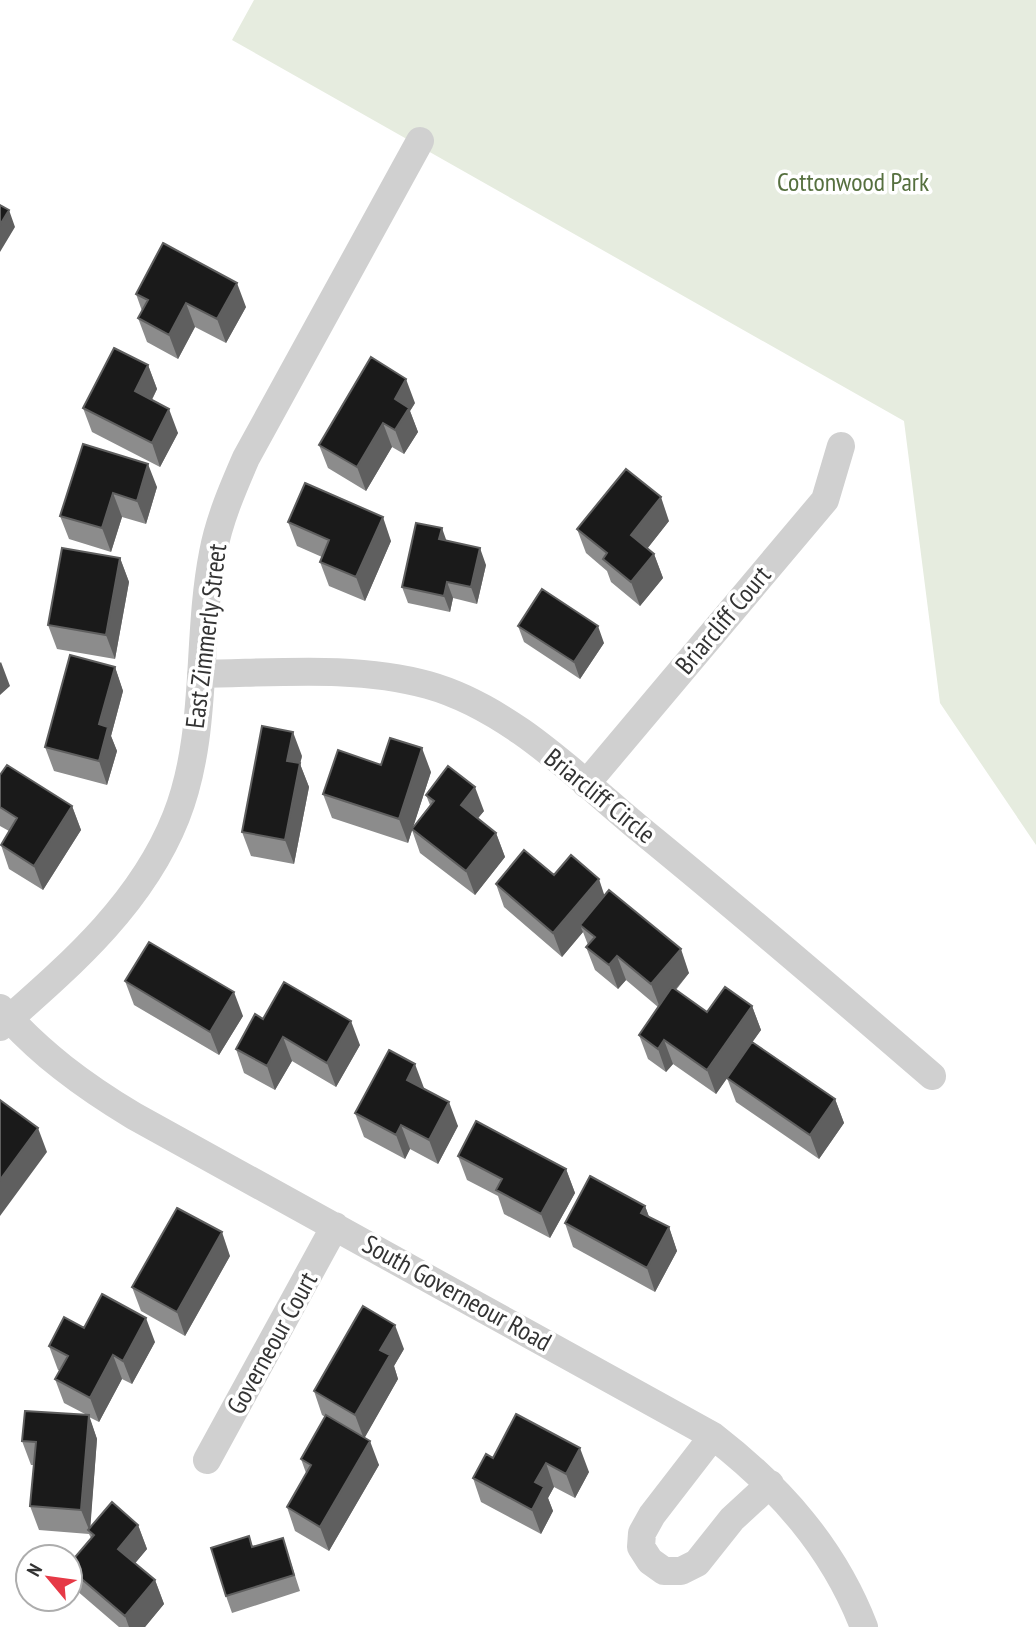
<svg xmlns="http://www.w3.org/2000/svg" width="1036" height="1627" font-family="'PT Sans Narrow',sans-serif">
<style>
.green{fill:#e6ecdf}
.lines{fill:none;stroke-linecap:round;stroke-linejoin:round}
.street{stroke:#d0d0d0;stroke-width:28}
.wall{fill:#8c8c8c}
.shaded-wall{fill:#5f5f5f}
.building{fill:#1a1a1a;stroke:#5f5f5f;stroke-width:2}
.labels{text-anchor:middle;stroke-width:7;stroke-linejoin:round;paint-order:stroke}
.park-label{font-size:26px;fill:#56703f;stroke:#fff}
.street-label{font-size:26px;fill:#333;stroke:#fff}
</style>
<rect width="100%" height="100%" fill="#fff"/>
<!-- green -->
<path class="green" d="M254,0H1036V845L940,703L904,421L232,40Z"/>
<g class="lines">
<!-- street -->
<path class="street" d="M201,674C275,673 356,665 428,685C510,708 577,777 641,830C739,910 836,993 932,1076
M586,784L825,500L841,446
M0,1008C39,1053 84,1086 134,1116L713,1436C780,1488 833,1547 864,1627
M0,1027C69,966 141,905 176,817C209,734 196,639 213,553C219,520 233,488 246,458L420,141
M713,1436L652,1515L642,1533L641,1547L650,1561L664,1571H681L697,1563L732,1519L770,1484
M207,1460L335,1226"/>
</g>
<!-- wall -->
<path class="wall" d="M136,294L246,307L226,343L195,327L178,359L147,342L138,318L142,311Z
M148,365L157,389L152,400L178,433L160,467L92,432L83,408Z
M415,403L410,411L418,432L404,454L392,447L366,491L328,468L319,445Z
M83,444L157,487L146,524L122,517L111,552L69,539L60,516Z
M669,521L647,549L654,554L663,578L640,606L611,582L607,571L586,553L577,529Z
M288,522L391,541L365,601L329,586L320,562L322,557L297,546Z
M446,541L486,565L477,604L453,598L450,612L408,603L402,587Z
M120,558L129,582L115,659L57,649L48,625Z
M518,626L604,643L580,679L524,642Z
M115,667L123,691L111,736L117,751L107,785L54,771L45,747Z
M302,756L300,764L309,787L294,864L251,856L242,832Z
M431,772L413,827L430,805L426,795L484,811L478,818L496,833L505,857L475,895L420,853L412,830L408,843L332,818L323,794Z
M0,775L72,806L81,830L43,890L9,869L1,845L9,831L0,826Z
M554,875L604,895L689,973L676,990L707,1012L752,1006L761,1030L752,1042L835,1099L844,1123L819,1159L736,1102L727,1078L716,1094L673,1064L666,1072L648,1059L639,1035L658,1007L626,980L618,989L595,970L586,947L588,945L583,932L562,957L504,907L496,884Z
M125,981L243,1016L219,1055L134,1005Z
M263,1019L360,1045L336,1087L292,1061L275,1090L244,1073L236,1049Z
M424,1088V1089L458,1126L438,1164L410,1149L405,1159L364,1137L355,1113Z
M458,1156L566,1169L575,1193L550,1238L504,1214L498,1196L467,1180Z
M645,1206L649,1217L669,1227L677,1251L655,1292L573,1247L565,1223Z
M230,1256L185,1336L141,1311L132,1287Z
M84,1328L155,1342L132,1384L122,1379L99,1422L89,1417L97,1439L90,1527L138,1525L147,1549L135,1563L155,1580L164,1604L145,1627H119L76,1590L70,1575V1563L91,1538L89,1534L39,1530L30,1506L34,1465H31L22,1441L87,1415L64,1403L55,1379L60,1371L58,1370L49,1346Z
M404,1349L394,1366L398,1379L364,1438L379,1465L329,1551L295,1531L287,1507L306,1473L301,1459L325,1417L322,1415L314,1391Z
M516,1414L589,1472L575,1498L554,1487L548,1498L553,1511L541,1534L481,1502L473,1478L493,1458Z
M283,1538L300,1591L232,1613L226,1596L253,1547Z"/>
<!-- shaded-wall -->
<path class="shaded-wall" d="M9,210L15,227L0,252V225Z
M237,283L246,307L226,343L217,319Z
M186,303L195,327L178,359L169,335Z
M148,365L157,389L144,415L135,391Z
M406,379L415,403L410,411L418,432L404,454L395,430V399Z
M169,409L178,433L160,467L152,443Z
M383,423L392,447L366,491L357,467Z
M148,464L157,487L146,524L137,501Z
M113,493L122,517L111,552L102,528Z
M661,497L669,521L639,559L631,535Z
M383,517L391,541L365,601L356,577Z
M442,528L448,545L439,539Z
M480,548L486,565L477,604L471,587Z
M654,554L663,578L640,606L631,582Z
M120,558L129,582L115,659L106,635Z
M447,582L453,598L450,612L444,596Z
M598,626L604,643L580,679L574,662Z
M1,662L10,686L0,695V663Z
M115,667L123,691L111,736L117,751L107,785L99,761V724Z
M293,732L302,756L300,764L309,787L294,864L285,840L287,761Z
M422,748L431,772L408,843L399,819Z
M475,787L484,811L469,829L461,805Z
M72,806L81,830L43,890L34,866Z
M496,833L505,857L475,895L466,871Z
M599,879L607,903L580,925L583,932L562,957L553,933Z
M681,949L689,973L660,1008L651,984Z
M617,956L626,980L618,989L609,965Z
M234,992L243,1016L219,1055L210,1032Z
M752,1006L761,1030L716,1094L707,1070Z
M351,1021L360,1045L336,1087L327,1063Z
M283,1037L292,1061L275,1090L267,1066Z
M664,1040L673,1064L666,1072L658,1049Z
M415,1064L424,1088L416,1104L407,1080Z
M835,1099L844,1123L819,1159L810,1135Z
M449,1102L458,1126L438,1164L429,1140Z
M401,1125L410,1149L405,1159L396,1135Z
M38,1128L47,1152L0,1216V1180Z
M566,1169L575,1193L550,1238L541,1214Z
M645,1206L654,1230L641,1213Z
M669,1227L677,1251L655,1292L647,1268Z
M222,1232L230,1256L185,1336L177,1312Z
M146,1318L155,1342L132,1384L123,1361Z
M395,1325L404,1349L394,1366L398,1379L364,1439L355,1415L380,1350Z
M113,1355L122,1379L99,1422L90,1398Z
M89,1415L97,1439L90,1532L81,1510Z
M370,1441L379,1465L329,1551L320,1527Z
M580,1448L589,1472L575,1498L566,1474Z
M546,1463L554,1487L548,1498L553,1511L541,1534L532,1510L535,1482Z
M138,1525L147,1549L127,1573L118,1549Z
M155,1580L164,1604L145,1627H129L125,1616Z"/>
<!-- building -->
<path class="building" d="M0,205L9,210L0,225Z
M163,243L237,283L217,319L186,303L169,335L138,318L148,300L136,294Z
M114,348L148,365L135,391L169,409L152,443L83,408Z
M371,357L406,379L395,399L409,408L395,430L383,423L357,467L319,445Z
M83,444L148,464L137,501L113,493L102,528L60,516Z
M626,469L661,497L631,535L654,554L631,582L603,559L607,553L577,529Z
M305,483L383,517L356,577L320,562L329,540L288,522Z
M416,523L442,528L439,539L480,548L471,587L447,582L444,596L402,587Z
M62,548L120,558L106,635L48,625Z
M542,589L598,626L574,662L518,626Z
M70,655L115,667L99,724L108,727L99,761L45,747Z
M262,726L293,732L287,761L300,763L285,840L242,832Z
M390,738L422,748L399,819L323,794L338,750L381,765Z
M7,765L72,806L34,866L1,845L17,818L0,807V775Z
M448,766L475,787L461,805L496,833L466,871L412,829L434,801L426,795Z
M524,850L554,875L571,855L599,879L553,933L496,884Z
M609,890L681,949L651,984L617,956L609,965L586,947L595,937L580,925Z
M149,942L234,992L210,1032L125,981Z
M284,982L351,1021L327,1063L283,1037L267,1066L236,1049L255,1014L263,1019Z
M672,987L707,1012L725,987L752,1006L707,1070L664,1040L658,1049L639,1035Z
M752,1042L835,1099L810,1135L727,1078Z
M389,1050L415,1064L407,1080L449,1102L429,1140L401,1125L396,1135L355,1113Z
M0,1100L38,1128L0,1180Z
M476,1121L566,1169L541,1214L496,1190L502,1179L458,1156Z
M590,1176L645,1206L641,1213L669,1227L647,1268L565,1223Z
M177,1208L222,1232L177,1312L132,1287Z
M102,1294L146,1318L123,1361L113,1355L90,1398L55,1379L68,1356L49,1346L64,1317L84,1328Z
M363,1306L395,1325L380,1350L390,1355L355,1415L314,1391Z
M25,1411L89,1415L81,1510L30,1506L36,1442L22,1441Z
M516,1414L580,1448L566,1474L546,1463L535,1482L544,1487L532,1510L473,1478L486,1454L493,1458Z
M326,1415L370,1441L320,1527L287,1507L311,1465L301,1459Z
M112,1502L138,1525L118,1549L155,1580L125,1616L70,1569V1563L94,1535L88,1530Z
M249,1536L252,1547L283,1538L294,1575L226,1596L211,1548Z"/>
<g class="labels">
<!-- park labels -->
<g class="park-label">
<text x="853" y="191">Cottonwood Park</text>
</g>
<!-- street labels -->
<g class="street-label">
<text transform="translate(723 620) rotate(-50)" y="9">Briarcliff Court</text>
<text transform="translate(206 636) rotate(-83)" y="9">East Zimmerly Street</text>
<text transform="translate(600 796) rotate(39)" y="9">Briarcliff Circle</text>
<text transform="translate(457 1293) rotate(29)" y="9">South Governeour Road</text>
<text transform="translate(272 1343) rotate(-61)" y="9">Governeour Court</text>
</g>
</g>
<!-- north arrow -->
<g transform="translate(49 1578) rotate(299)"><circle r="33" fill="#ffffff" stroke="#adadad" stroke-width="2"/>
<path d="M0-5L12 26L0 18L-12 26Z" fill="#e63946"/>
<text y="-10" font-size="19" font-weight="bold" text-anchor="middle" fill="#333333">N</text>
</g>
</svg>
